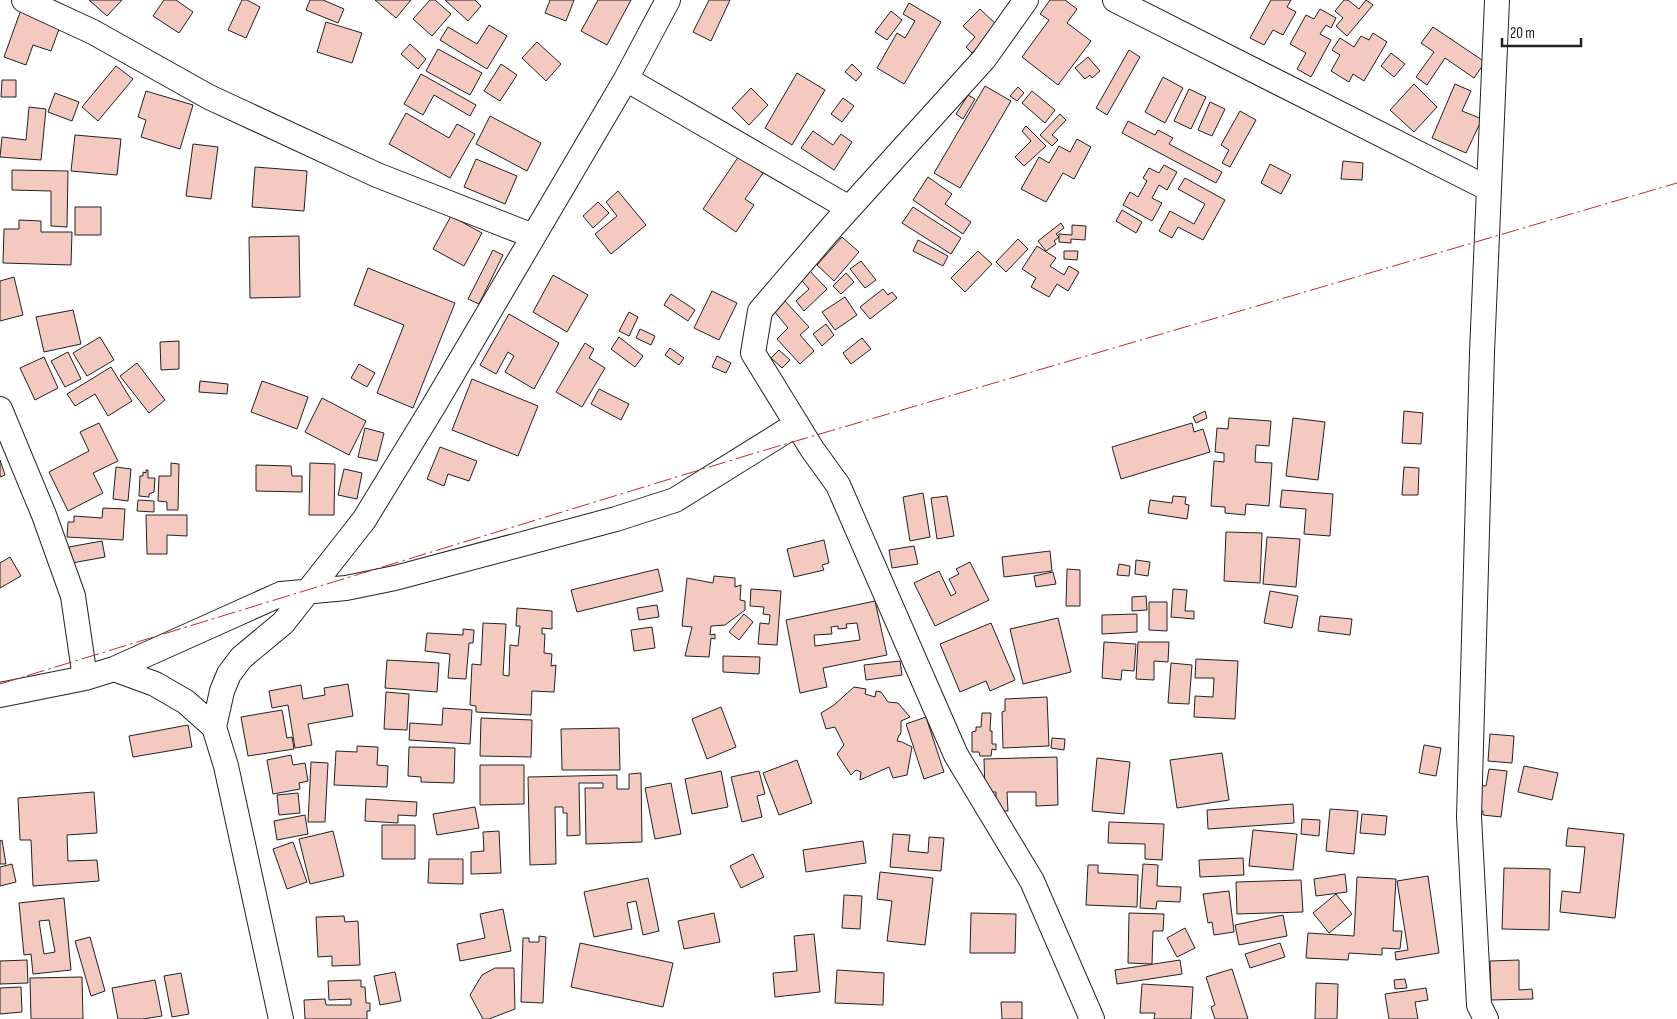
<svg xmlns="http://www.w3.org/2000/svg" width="1677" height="1019" font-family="'Sofia Sans Condensed',sans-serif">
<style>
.building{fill:#f3c9c0;stroke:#222;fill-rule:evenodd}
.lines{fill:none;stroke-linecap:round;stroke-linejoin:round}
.street-casing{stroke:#222;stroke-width:26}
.street{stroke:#fff;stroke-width:24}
.power{stroke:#c62828;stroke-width:1;stroke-dasharray:18 4 2.5 4;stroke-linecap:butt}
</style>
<rect width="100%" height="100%" fill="#fff"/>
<!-- building -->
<path class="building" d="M89,0H122L107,16Z
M164,0H176L193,12L179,33L153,16Z
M242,0H247L260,7L246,38L228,30Z
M310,0H323L344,9L338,23L306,10Z
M375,0H411L396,18Z
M430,0H435L451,14L432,36L413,19Z
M445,0H475L481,6L468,21Z
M550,0H574L566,21L545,13Z
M598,0H631L607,45L581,31Z
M709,0H730L711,41L693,32Z
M1050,0H1065L1077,9L1067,23L1091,41L1058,85L1022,57L1049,20L1040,14Z
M1271,0H1291L1287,7L1296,12L1283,35L1273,30L1264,45L1250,38Z
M1344,0H1348L1359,9L1366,0L1373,5L1347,36L1336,26L1343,18L1335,11Z
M909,3L941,22L904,84L877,68L897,33L905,38L915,21L903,14Z
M22,7L62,21L51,51L33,45L26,65L4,57Z
M980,9L998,26L972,53L966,47L975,37L963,26Z
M1320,9L1336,18L1331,28L1326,25L1320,34L1331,40L1311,77L1297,69L1306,53L1290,44L1306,15L1314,19Z
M891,11L902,20L887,40L875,32Z
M326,22L362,33L352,63L317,52Z
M489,25L507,36L487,69L440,40L448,27L477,44Z
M1433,27L1485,62L1474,78L1445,58L1427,85L1416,77L1434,52L1421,43Z
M1373,33L1387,42L1364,81L1353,74L1349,82L1331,71L1340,55L1332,50L1340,38L1354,47L1361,36L1369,40Z
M537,42L561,64L546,81L522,58Z
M410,44L426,59L418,69L401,54Z
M438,49L482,73L470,95L426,71Z
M1129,50L1140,57L1107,115L1096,108Z
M1391,53L1405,64L1394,77L1381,66Z
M1088,57L1100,71L1092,78L1090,75L1085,79L1075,68Z
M501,64L517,75L500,101L484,91Z
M852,64L862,74L856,81L845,72Z
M116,66L133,79L98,121L82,107Z
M797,73L825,90L792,145L765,128Z
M421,74L476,105L470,116L434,95L423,115L404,104Z
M1163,77L1183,88L1165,123L1145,112Z
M2,80H16V97H1Z
M1414,84L1437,107L1414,132L1390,110Z
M1455,84L1471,91L1462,111L1482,119L1466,153L1432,138Z
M985,86L1011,101L960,188L934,173Z
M1018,87L1024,93L1017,101L1010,96Z
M751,88L768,105L749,125L732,108Z
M1189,89L1206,97L1191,129L1174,121Z
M146,91L193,105L180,149L141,137L146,120L138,117Z
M1032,91L1055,110L1045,123L1022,103Z
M55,93L79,102L72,121L48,112Z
M968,95L975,99L963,119L956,114Z
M843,98L854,106L842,122L831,114Z
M1210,102L1225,109L1212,136L1198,130Z
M29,107L46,109L41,160L0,157L2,137L26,140Z
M1240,111L1256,120L1230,167L1222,163L1229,150L1221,145Z
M406,113L449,138L457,124L475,134L450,178L389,144Z
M1060,114L1066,120L1052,135L1058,140L1052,146L1040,135Z
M490,116L541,143L527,171L476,144Z
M1128,121L1155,135L1158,130L1173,138L1169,144L1222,172L1216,183L1122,133Z
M1026,126L1046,146L1024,166L1015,157L1031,141L1022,131Z
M813,131L833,145L841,134L852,142L834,170L801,148Z
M75,135L121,139L117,175L71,171Z
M1077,139L1091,147L1074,179L1063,173L1046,202L1021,189L1039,157L1049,163L1059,146L1070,152Z
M193,144L218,147L211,199L186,196Z
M739,156L763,173L745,199L754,205L736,232L703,209Z
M476,159L517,176L505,204L464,187Z
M1343,161L1363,163L1362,180L1341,179Z
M1270,164L1291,175L1281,194L1261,183Z
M1164,165L1177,172L1167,190L1159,185L1152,198L1162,203L1152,221L1123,205L1130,192L1138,197L1147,181L1143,178L1149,168L1159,173Z
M255,167L307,171L304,211L252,207Z
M12,170L68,171L67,227L51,226V191L12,190Z
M928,177L952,194L945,204L971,222L963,234L913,200Z
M1185,178L1225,200L1203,240L1178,227L1172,238L1159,231L1170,211L1194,224L1205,204L1178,189Z
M618,191L646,225L611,254L595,234L617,216L606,202Z
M598,202L609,213L593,228L583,216Z
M75,207H101V235H75Z
M913,207L961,238L951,254L902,223Z
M1122,210L1142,222L1136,233L1116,221Z
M451,216L482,233L464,266L433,249Z
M19,220L41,221V232H72L71,265L3,263L4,229H19Z
M1061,223L1064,228L1056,234L1059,237L1054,241L1056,244L1046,251L1038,241Z
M1072,225L1086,226L1085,240L1071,239V243L1059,242V234L1072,235Z
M299,236L300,297L250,298L249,237Z
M842,237L859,252L834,281L817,265Z
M1018,239L1028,249L1006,272L996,262Z
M918,240L948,256L943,266L913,251Z
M1037,246L1056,258L1050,266L1064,275L1069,266L1079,272L1068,291L1057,284L1049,297L1031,287L1036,278L1022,269Z
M493,250L503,255L479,304L468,299Z
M978,251L992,264L965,292L951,278Z
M1064,251H1078L1077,260L1064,259Z
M861,261L876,280L865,288L850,269Z
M806,267L827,289L804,311L796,301L809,289L797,275Z
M368,268L455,303L413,408L377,393L404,325L354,305Z
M846,273L854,282L841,294L833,286Z
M553,275L588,295L567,332L533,312Z
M14,277L23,315L0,321V281Z
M883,289L888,295L892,292L897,298L870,319L860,307Z
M712,291L737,303L719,340L694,328Z
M671,294L695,310L688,321L664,305Z
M845,297L857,315L835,330L822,312Z
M785,301L809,327L800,335L814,351L800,364L777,339L788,328L774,311Z
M73,310L81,344L44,352L36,317Z
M629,312L638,317L629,336L619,331Z
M509,314L559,343L534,389L505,372L514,356L508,352L496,374L480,365Z
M826,324L834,335L822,346L813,334Z
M640,329L655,336L651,345L636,338Z
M100,337L114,360L87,376L73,353Z
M619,337L643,356L635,367L611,349Z
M862,338L871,349L851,364L843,353Z
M179,341V369L161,370L160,342Z
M585,343L594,349L589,358L605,368L582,407L556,392Z
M670,348L684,358L679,365L665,355Z
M779,350L790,360L782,368L771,358Z
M68,352L81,379L65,387L51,361Z
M717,356L731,363L726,373L712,367Z
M44,357L58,388L35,400L20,368Z
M137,363L165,400L149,413L120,376Z
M359,364L375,373L367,387L351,378Z
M111,367L132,401L108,416L95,394L75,406L67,394Z
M472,379L538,406L518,456L452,430Z
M200,381L228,384L227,394L199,392Z
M262,381L308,397L297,429L251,412Z
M599,389L629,404L621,420L591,404Z
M322,398L366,421L349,455L305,432Z
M1205,411L1207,418L1196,423L1193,417Z
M1404,411L1423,413L1421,444L1402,443Z
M1229,418L1271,421L1269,446L1256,445L1255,462L1272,463L1269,506L1246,504L1245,515L1225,513V507L1211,506L1214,461L1224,462V453L1215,452L1217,428L1228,429Z
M1293,418L1325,422L1318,480L1286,476Z
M99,423L118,461L93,473L103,493L68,511L49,472L89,451L80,432Z
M1192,423L1194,432L1203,429L1210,452L1121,479L1112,447Z
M365,428L384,433L377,461L358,457Z
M440,447L477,461L469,481L448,474L444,486L427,479Z
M0,460L5,475L0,477Z
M171,463L179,464L178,510H167V502L158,501L159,476H171Z
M310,463L335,464L334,515H309Z
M256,465L291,466L292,476H302V492L256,491Z
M116,467L131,469L128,501L113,499Z
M1404,467L1419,468L1418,495H1402Z
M344,469L362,473L357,499L338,495Z
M146,470H148V478H155L154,492L149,494V497L139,496L140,476H143V472L146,473Z
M1282,490L1333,494L1330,536L1304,534L1306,509L1280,507Z
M923,493L930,537L910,541L903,497Z
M947,496L954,536L937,539L931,498Z
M1173,496L1186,497L1185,504L1189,505L1187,519L1148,513L1150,500L1172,503Z
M138,500L154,501V512L137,511Z
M103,508L125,509L123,540L67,537L68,522H74V516L102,518Z
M146,515H187V536L167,535V554H147Z
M1226,532L1262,533L1260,583L1224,581Z
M1267,537L1300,539L1296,587L1263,584Z
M824,540L829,563L822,565L824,570L794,577L787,549Z
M102,541L105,557L72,563L69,547Z
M914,546L918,564L892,568L889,550Z
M1050,551L1052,571L1004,577L1002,557Z
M10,557L21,576L0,588V563Z
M1136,560L1150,562L1148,576L1135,574Z
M970,562L989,600L935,626L914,583L939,571L951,596L956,593L949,579L959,574L956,569Z
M1119,564L1130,566L1129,576L1117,575Z
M658,569L663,591L577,612L571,590Z
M1067,569L1080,570V606H1066Z
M1053,572L1056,584L1036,587L1034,576Z
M714,576L735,578V587L741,585L740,600L745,601V610L725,625L711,626L710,635L715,634V639L711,638L709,657L685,656L692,627L682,626L687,578L713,583Z
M751,589L781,591L777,645L758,644L760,623L769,624L770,615L763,614L764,607L750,606Z
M1173,589L1187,590L1185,611H1194V619L1171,617Z
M1270,591L1298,596L1292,628L1264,623Z
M1146,596L1147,610L1132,611V597Z
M875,601L887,655L823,668L827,687L800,693L786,620ZM857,623L860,640L815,646L814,635L832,634L831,627L838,626V629L847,628L846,624Z
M1149,602H1167V631L1149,630Z
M657,605L659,617L639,620L637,608Z
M517,608L552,611V629L542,628V634H545L544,653L552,654L551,666L556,665L554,692L532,691L531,715L476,712V706L470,705L472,664L481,665L483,623L506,624L503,675L509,676L510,645L518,646L520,626H516Z
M744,614L753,622L739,640L729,632Z
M1137,614V632L1102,634V615Z
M1320,616L1352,619L1350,635L1318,631Z
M1058,618L1071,672L1023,684L1010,629Z
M991,623L1015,680L990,691L986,681L960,692L940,644Z
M652,627L655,648L634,651L631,630Z
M463,629L474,630L473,643H469L466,679L448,678L450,654L425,651L427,633L463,635Z
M1104,642L1136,644L1134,671L1122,670L1121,680L1102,678Z
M1138,642H1169L1168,662L1154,661V680L1136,679Z
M723,656L760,657L759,674L723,672Z
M1196,659L1238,661L1235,719L1194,717L1195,696L1213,697L1214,678H1195Z
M387,660L439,663L437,692L385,688Z
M900,661L902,675L866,680L864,665Z
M1171,663L1192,665L1189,704L1168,703Z
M348,684L353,716L308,724L312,745L295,748L288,705L272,708L269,691L301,685L303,699L325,695L324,688Z
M854,687L866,689L865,694L875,697L876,691L881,692L888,702L898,703L910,717L901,721V732L900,735H899L897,741L902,742L912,747L907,775L893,778L889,767L860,780L861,772L856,770L851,775L837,754L844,745L835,727L826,729L821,713L834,705Z
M386,692L409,694L407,730L384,729Z
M1047,697L1049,746L1003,748L1002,712L1005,711V699Z
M721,707L736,747L707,759L692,719Z
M443,708L472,710L470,744L409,740L410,723L442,725Z
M282,710L287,738L292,737L294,749L248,756L241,717Z
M982,713H991L990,731H992V744H996V750L992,749L991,756H980L979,752H972V732L976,731V727H981Z
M926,717L944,772L924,779L906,724Z
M481,718L532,720L531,757L480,756Z
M188,725L192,747L133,757L129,736Z
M619,728L620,770H562L561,729Z
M1490,734L1514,736L1512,763L1488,761Z
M1052,738L1065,739L1064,750L1051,748Z
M1424,745L1441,748L1436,776L1419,773Z
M357,746L378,747L377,765L388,766L387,787L334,785L336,751L357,752Z
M409,747L455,748L454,783L421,782V777L408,776Z
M1222,753L1229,800L1177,808L1170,760Z
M291,755L293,765L305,763L308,781L299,783L300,789L273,794L267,760Z
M1057,757L1058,805L1036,806V792H1007L1008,811H996V792H985L984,759Z
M1097,758L1130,762L1124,814L1092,811Z
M797,760L812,803L779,815L763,773Z
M311,762L328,763L325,822H308Z
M480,765H524V804L480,805Z
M1524,766L1558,773L1552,800L1518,792Z
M1489,769L1507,771L1501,817L1483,815V811L1474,810L1477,785L1486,786Z
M721,771L728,807L692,814L685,779Z
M759,771L765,794L757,796L762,817L742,822L731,777Z
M641,773L642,842L586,844L585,788H603V783H579L580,835L567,836V813H563V807H555L556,864L530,865L528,777L617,775V789H629V774Z
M671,783L681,834L655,839L645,788Z
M94,792L97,833L67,835L68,861L97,860L99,881L33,886L31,840H20L18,798Z
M298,793L300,813L279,815L277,795Z
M366,799L417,802L416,816L398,815V823L365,821Z
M1293,804L1294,823L1208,829L1207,810Z
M475,807L479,828L437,835L433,814Z
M1330,809L1358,811L1354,854L1326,851Z
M1362,814L1387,816L1385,835L1360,833Z
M305,815L308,834L277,840L274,821Z
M1302,819L1320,820L1319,836L1301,834Z
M1109,822L1164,824L1162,860L1145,859V844L1108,843Z
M382,825H415V859H382Z
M1568,828L1624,834L1615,918L1560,912L1562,891L1580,893L1585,847L1566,846Z
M1253,830L1297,834L1293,870L1249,866Z
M333,831L344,876L310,884L299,839Z
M499,831L501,873L471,874V852L484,851L483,832Z
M893,834L910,835L908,851L928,853L929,837L944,838L941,871L890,867Z
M2,840L6,864H0V841Z
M863,841L866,863L806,872L803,850Z
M293,842L307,882L287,889L273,849Z
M753,854L764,877L741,888L730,866Z
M1243,858L1244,875L1200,877L1199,860Z
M429,859H463V884L428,883Z
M12,864L16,882L0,886V867Z
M1143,864L1158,865L1157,886L1181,887L1180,902L1157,901L1156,909L1140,908Z
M1088,865H1098V873L1138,875L1137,907L1086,905Z
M1504,868L1550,869L1549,930L1502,929Z
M880,872L933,878L925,945L887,941L892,901L877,899Z
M1345,874L1347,892L1316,896L1314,879Z
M1428,876L1439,953L1396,960L1395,952L1408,950L1397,881Z
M1357,877L1396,879L1393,931H1402L1400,949L1382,948V955L1349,953L1348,960L1306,958L1308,933L1354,936Z
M648,878L659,931L643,935L636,901L627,903L632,929L594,937L584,892Z
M1301,880L1303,912L1237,914L1236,882Z
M1229,891L1234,932L1214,935L1212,922L1208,923L1203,894Z
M1336,894L1352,914L1329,933L1313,913Z
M844,895L862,896L860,929L842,928Z
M64,898L71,970L33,974L31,954L24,955L19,903ZM49,920L55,952L44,954L39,921Z
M503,909L511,951L460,961L457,944L485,938L480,914Z
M714,913L720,942L684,949L678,921Z
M971,913L1016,914L1015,953H970Z
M1129,913L1164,914L1163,931H1153L1152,964L1128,963Z
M1283,915L1287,936L1239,945L1235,925Z
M344,916L345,922L358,921L360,965L332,966V956L318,957L316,917Z
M1185,928L1195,948L1177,957L1167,938Z
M814,934L820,992L775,997L773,973L797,971L794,936Z
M539,936L546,937L543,1003L521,1002L523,938H529V942H539Z
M90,937L105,991L91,996L75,941Z
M580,943L673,963L663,1007L571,987Z
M1280,943L1285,957L1250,968L1245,954Z
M27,960L28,983L0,984V961Z
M1180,960L1182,974L1117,984L1115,970Z
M1519,960V990L1532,989L1533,999L1491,1000L1490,961Z
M495,968H514L515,1009L489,1019H483L470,995L482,975Z
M1232,969L1248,1019H1215L1211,1007L1215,1005L1206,977Z
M837,970L884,973L883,1005L835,1003Z
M395,972L401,1001L380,1005L374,976Z
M181,973L189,1014L172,1017L164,976Z
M82,977L83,1019H31L30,978Z
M1405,979L1407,988L1395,989L1394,980Z
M155,980L162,1016L143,1019H118L112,988Z
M361,980V987H365L366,1003H370V1011H367V1019H305L304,1000L325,999L326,1005H351V999L329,1000L328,981Z
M1316,983L1338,984L1337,1019H1315Z
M1142,984L1193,987L1191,1019H1154L1155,1013H1140Z
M21,987L22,1012L0,1014V988Z
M1426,988L1428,1000L1415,1002L1418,1019H1389L1385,994Z
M1001,1002H1022V1019H1002Z"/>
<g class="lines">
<defs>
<path id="street" d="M24,0L93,32L209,97L377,175L533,236
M1026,0L984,59L833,226L760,311L753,353L812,449L838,485L956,755L1032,881L1092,1019
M1115,0L1489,189
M626,79L849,208
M0,409L44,515L73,596L85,678
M114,669L155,684L186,702L214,727L226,766L281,1019
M0,695L85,678L114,669L281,594L346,588L395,578L616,519L675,500L797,424
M214,727L222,691L229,674L241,658L283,623L364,520L433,407L626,79L668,0
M1486,1019L1479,1005L1469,817L1482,353L1497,0"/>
</defs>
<!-- street casing -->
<use href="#street" class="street-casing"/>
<!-- street -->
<use href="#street" class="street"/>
<!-- power -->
<path class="power" d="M0,684L755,453L1677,183"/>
</g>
<!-- scale -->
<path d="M1502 38v8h79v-8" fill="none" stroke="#222222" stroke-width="2.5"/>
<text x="1510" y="38" font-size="15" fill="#222222" stroke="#ffffff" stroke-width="4" paint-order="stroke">20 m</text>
</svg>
